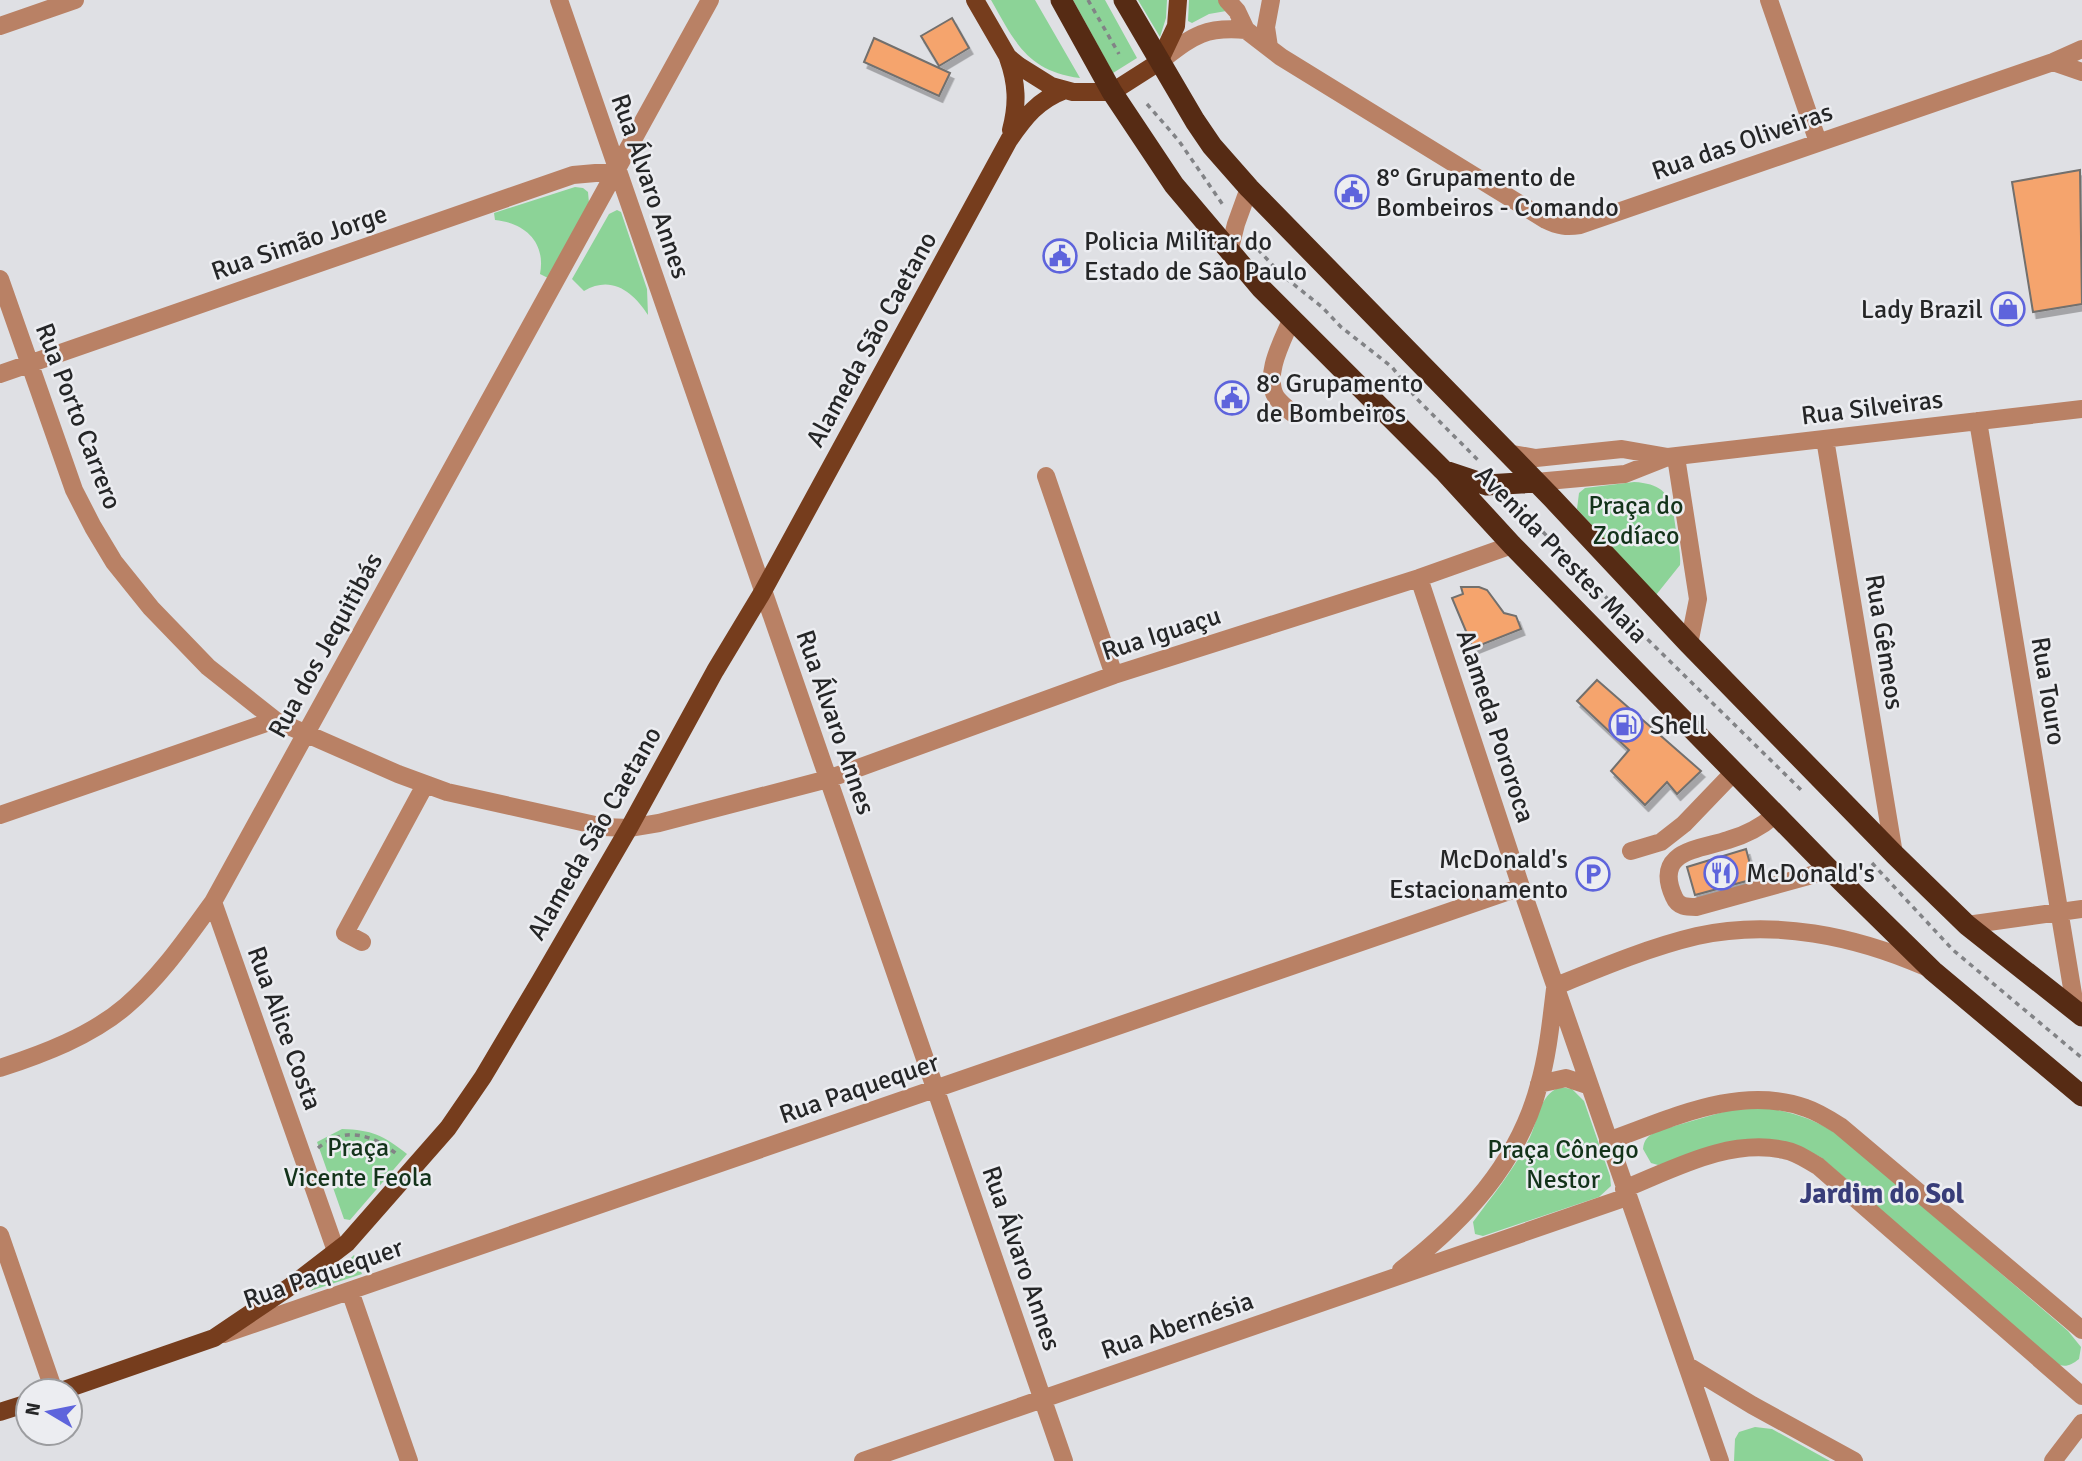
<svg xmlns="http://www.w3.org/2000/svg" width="2082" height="1461" font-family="Signika,sans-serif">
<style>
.green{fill:#8cd397}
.building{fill:#f5a46d;stroke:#726f6d;stroke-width:2;filter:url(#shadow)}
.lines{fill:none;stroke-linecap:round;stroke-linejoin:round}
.path{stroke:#828386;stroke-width:3.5;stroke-dasharray:5 5;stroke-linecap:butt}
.minor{stroke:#b98165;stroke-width:18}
.major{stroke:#763d1d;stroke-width:18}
.highway{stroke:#562b14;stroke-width:21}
.labels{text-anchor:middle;stroke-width:5;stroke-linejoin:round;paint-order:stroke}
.street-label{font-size:26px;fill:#252627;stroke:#ecedf1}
.poi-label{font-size:26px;fill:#252627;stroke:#ecedf1;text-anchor:start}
.park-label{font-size:26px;fill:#13331a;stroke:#ecedf1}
.neighbourhood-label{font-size:28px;font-weight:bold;fill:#383d79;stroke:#ecedf1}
</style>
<defs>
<filter id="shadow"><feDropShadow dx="3.5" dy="6" stdDeviation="0" flood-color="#0004"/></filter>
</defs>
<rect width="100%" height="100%" fill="#dfe0e4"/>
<!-- green -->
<path class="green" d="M991,0H1035L1080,78C1027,71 1015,42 991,0Z
M1073,0H1105L1137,58L1113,73Z
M1138,0H1167L1166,18L1160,37Z
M1189,0H1222L1232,10L1209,14L1192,23L1188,21Z
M575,187L583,188L588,192L589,203L548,278L540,274C546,243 526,223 495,220L494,213Z
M617,210L621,212L647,289L648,315C634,293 612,274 584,291L572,279L609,214Z
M1634,482C1669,484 1672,500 1676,531C1678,542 1681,554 1680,565L1656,595L1577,509L1579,493L1585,488Z
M1560,1087L1572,1089L1584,1101L1610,1176L1611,1186L1599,1197L1483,1236L1475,1234L1473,1222C1492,1196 1514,1170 1528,1141C1538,1123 1538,1095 1560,1087Z
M1769,1108C1802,1115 1823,1122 1850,1144L2068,1331L2081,1347L2079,1359C2070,1366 2065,1368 2054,1363L1822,1158C1750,1119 1728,1152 1658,1165L1651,1163L1643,1149C1644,1139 1648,1136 1657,1131L1730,1110Z
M342,1129C372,1130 383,1135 407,1154L350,1220L344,1219L317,1142Z
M354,1255L362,1274L310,1291L352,1257Z
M1755,1427L1772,1429L1830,1461H1734L1735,1439L1739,1432Z"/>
<!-- building -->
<path class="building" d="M952,18L969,48L939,66L921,36Z
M874,38L950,73L939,96L864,62Z
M2080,170L2082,304L2033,312L2012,182Z
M1461,587H1479L1487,590L1504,613L1516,616L1521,629L1473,648L1452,598L1463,594Z
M1597,680L1701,771L1677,794L1667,782L1645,805L1611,771L1629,750L1577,701Z
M1746,849L1754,879L1695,895L1687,867Z"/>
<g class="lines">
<!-- path -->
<path class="path" d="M1088,0L1119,54
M1147,104L1179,141L1223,205
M1251,242L1282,275L1322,307L1341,327L1392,367L1416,398L1479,461
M1515,503L1628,620L1801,790
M1872,863L1953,950L2082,1058
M318,1148C346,1125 374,1135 399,1156"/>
<!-- minor -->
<path class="minor" d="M559,0L1064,1461
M1227,0L1237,11L1246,30L1281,57L1546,220C1558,226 1567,227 1580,225L2053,62L2082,49
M1769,0L1818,142
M0,26L75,0
M1269,47L1266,27L1271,0
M1159,62C1192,37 1203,26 1246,30
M2053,62L2082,72
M1229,252L1236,224L1249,188
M0,279L74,490L93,527L114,562L151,608L208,667L275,720L398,774L447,792L604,827L629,828L659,823L828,779L1114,675L1419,578L1512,545
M1291,320C1283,340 1263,375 1276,397C1280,403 1287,408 1292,413
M0,374L573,175L618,171
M1978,421L2076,1012
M1825,439L1894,854
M1507,453L1536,458L1622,449L1668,457
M1676,457L1698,599L1689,644
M1046,476L1114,675
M1536,482L1625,474L1668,457L2082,409
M1419,578L1521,887L1720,1461
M0,815L275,720
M1775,815C1761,827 1746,835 1728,840C1697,850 1653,851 1674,897C1678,907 1687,907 1696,907L1830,870
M1631,851L1661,842L1684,824L1733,773
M213,902L336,1251
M1967,925L2082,909
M362,942L345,933L425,785
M1556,986C1600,968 1650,947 1697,936C1774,919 1855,936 1926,967
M0,1068C43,1054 91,1036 126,1006C161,976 186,939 213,902L710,0
M1539,1084L1566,1078L1590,1086
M1608,1141C1671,1119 1739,1084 1806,1108C1818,1112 1829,1119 1840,1126L2082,1330
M1624,1189C1674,1169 1729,1138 1784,1150C1797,1152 1807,1160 1818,1166L2082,1396
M0,1235L54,1391
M1401,1270C1464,1221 1518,1164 1539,1085C1548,1054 1551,1021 1555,989
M350,1291L409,1461
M224,1334L1521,887
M1688,1366L1752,1405L1854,1461
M863,1461L1627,1197
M2053,1461L2082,1423"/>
<!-- major -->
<path class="major" d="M975,0L1008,57L1019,66L1051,86L1073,92H1112L1159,62L1176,26L1178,0
M1008,58C1017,83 1018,104 1011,130
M61,1391L214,1338L291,1286L347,1243L448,1128L483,1077L540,981L629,828L715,671L762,593L1009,140C1025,117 1038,100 1065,90
M0,1412L28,1403"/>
<!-- highway -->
<path class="highway" d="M1061,0L1112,92L1174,185L1261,288L1443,470L1512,545L1830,870L1933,971L2082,1096
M1124,0L1195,121L1212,146L1249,188L1553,499L1689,644L1894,854L1967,925L2082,1016
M1448,472L1487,485L1536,482"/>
</g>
<!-- icons -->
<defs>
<symbol id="civic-ring" viewBox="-11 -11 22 22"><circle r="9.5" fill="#ecedf1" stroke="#5e64dc" stroke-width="1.5"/><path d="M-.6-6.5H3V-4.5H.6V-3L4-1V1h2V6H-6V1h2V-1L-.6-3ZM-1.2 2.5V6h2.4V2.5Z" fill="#5e64dc"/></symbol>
<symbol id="shop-ring" viewBox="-11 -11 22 22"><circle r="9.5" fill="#ecedf1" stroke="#5e64dc" stroke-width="1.5"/><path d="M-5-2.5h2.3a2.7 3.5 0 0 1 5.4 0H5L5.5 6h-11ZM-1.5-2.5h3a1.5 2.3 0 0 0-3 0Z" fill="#5e64dc"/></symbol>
<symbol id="fuel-ring" viewBox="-11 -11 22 22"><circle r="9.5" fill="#ecedf1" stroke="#5e64dc" stroke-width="1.5"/><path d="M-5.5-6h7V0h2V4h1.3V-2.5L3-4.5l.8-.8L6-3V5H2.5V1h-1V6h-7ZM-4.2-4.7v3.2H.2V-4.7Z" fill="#5e64dc"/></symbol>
<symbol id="restaurant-ring" viewBox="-11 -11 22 22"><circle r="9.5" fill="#ecedf1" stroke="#5e64dc" stroke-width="1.5"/><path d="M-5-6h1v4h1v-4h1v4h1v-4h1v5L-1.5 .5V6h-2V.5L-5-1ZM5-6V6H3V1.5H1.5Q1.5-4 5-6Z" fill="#5e64dc"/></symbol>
<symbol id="parking-ring" viewBox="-11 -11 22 22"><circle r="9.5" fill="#ecedf1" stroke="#5e64dc" stroke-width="1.5"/><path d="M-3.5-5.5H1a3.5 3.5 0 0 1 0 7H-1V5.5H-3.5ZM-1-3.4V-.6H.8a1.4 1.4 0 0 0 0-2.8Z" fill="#5e64dc"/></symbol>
</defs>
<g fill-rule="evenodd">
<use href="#civic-ring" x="1333" y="173" width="38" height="38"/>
<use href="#civic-ring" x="1041" y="237" width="38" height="38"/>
<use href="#shop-ring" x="1989" y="290" width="38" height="38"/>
<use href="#civic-ring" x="1213" y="379" width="38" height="38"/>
<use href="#fuel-ring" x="1607" y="706" width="38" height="38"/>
<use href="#restaurant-ring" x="1702" y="854" width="38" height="38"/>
<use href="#parking-ring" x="1574" y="855" width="38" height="38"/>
</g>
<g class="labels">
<!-- street labels -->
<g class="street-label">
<text transform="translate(1742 141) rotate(-19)" y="9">Rua das Oliveiras</text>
<text transform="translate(651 186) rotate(71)" y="9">Rua Álvaro Annes</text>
<text transform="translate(299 242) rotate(-19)" y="9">Rua Simão Jorge</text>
<text transform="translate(871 339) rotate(-61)" y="9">Alameda São Caetano</text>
<text transform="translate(1872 407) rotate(-7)" y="9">Rua Silveiras</text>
<text transform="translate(79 416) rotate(69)" y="9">Rua Porto Carrero</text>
<text transform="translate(1562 554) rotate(46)" y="9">Avenida Prestes Maia</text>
<text transform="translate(1161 633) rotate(-18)" y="9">Rua Iguaçu</text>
<text transform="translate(1885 642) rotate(81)" y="9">Rua Gêmeos</text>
<text transform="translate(325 645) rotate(-61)" y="9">Rua dos Jequitibás</text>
<text transform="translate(2049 691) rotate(81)" y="9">Rua Touro</text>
<text transform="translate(836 722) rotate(71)" y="9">Rua Álvaro Annes</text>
<text transform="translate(1496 726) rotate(72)" y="9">Alameda Pororoca</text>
<text transform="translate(594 833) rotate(-60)" y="9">Alameda São Caetano</text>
<text transform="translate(285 1028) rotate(70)" y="9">Rua Alice Costa</text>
<text transform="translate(859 1088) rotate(-19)" y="9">Rua Paquequer</text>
<text transform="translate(1022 1258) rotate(71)" y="9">Rua Álvaro Annes</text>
<text transform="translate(323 1273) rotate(-19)" y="9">Rua Paquequer</text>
<text transform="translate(1177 1325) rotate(-19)" y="9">Rua Abernésia</text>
</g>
<!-- poi labels -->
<g class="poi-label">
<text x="1376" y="186">8° Grupamento de<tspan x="1376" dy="30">Bombeiros - Comando</tspan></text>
<text x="1084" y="250">Policia Militar do<tspan x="1084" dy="30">Estado de São Paulo</tspan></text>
<text x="1983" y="318" text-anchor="end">Lady Brazil</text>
<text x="1256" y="392">8° Grupamento<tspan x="1256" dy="30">de Bombeiros</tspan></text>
<text x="1650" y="734">Shell</text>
<text x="1568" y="868" text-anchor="end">McDonald's<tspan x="1568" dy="30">Estacionamento</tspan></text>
<text x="1746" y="882">McDonald's</text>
</g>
<!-- park labels -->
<g class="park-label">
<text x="1636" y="514">Praça do<tspan x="1636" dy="30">Zodíaco</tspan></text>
<text x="358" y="1156">Praça<tspan x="358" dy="30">Vicente Feola</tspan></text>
<text x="1563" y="1158">Praça Cônego<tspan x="1563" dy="30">Nestor</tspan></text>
</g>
<!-- neighbourhood labels -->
<g class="neighbourhood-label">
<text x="1882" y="1203">Jardim do Sol</text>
</g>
</g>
<!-- north arrow -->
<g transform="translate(49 1412) rotate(280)"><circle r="33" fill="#ecedf1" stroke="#9c9da0" stroke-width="2"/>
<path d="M0-5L12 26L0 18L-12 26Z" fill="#5e64dc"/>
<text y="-10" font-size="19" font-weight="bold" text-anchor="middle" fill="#252627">N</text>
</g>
</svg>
